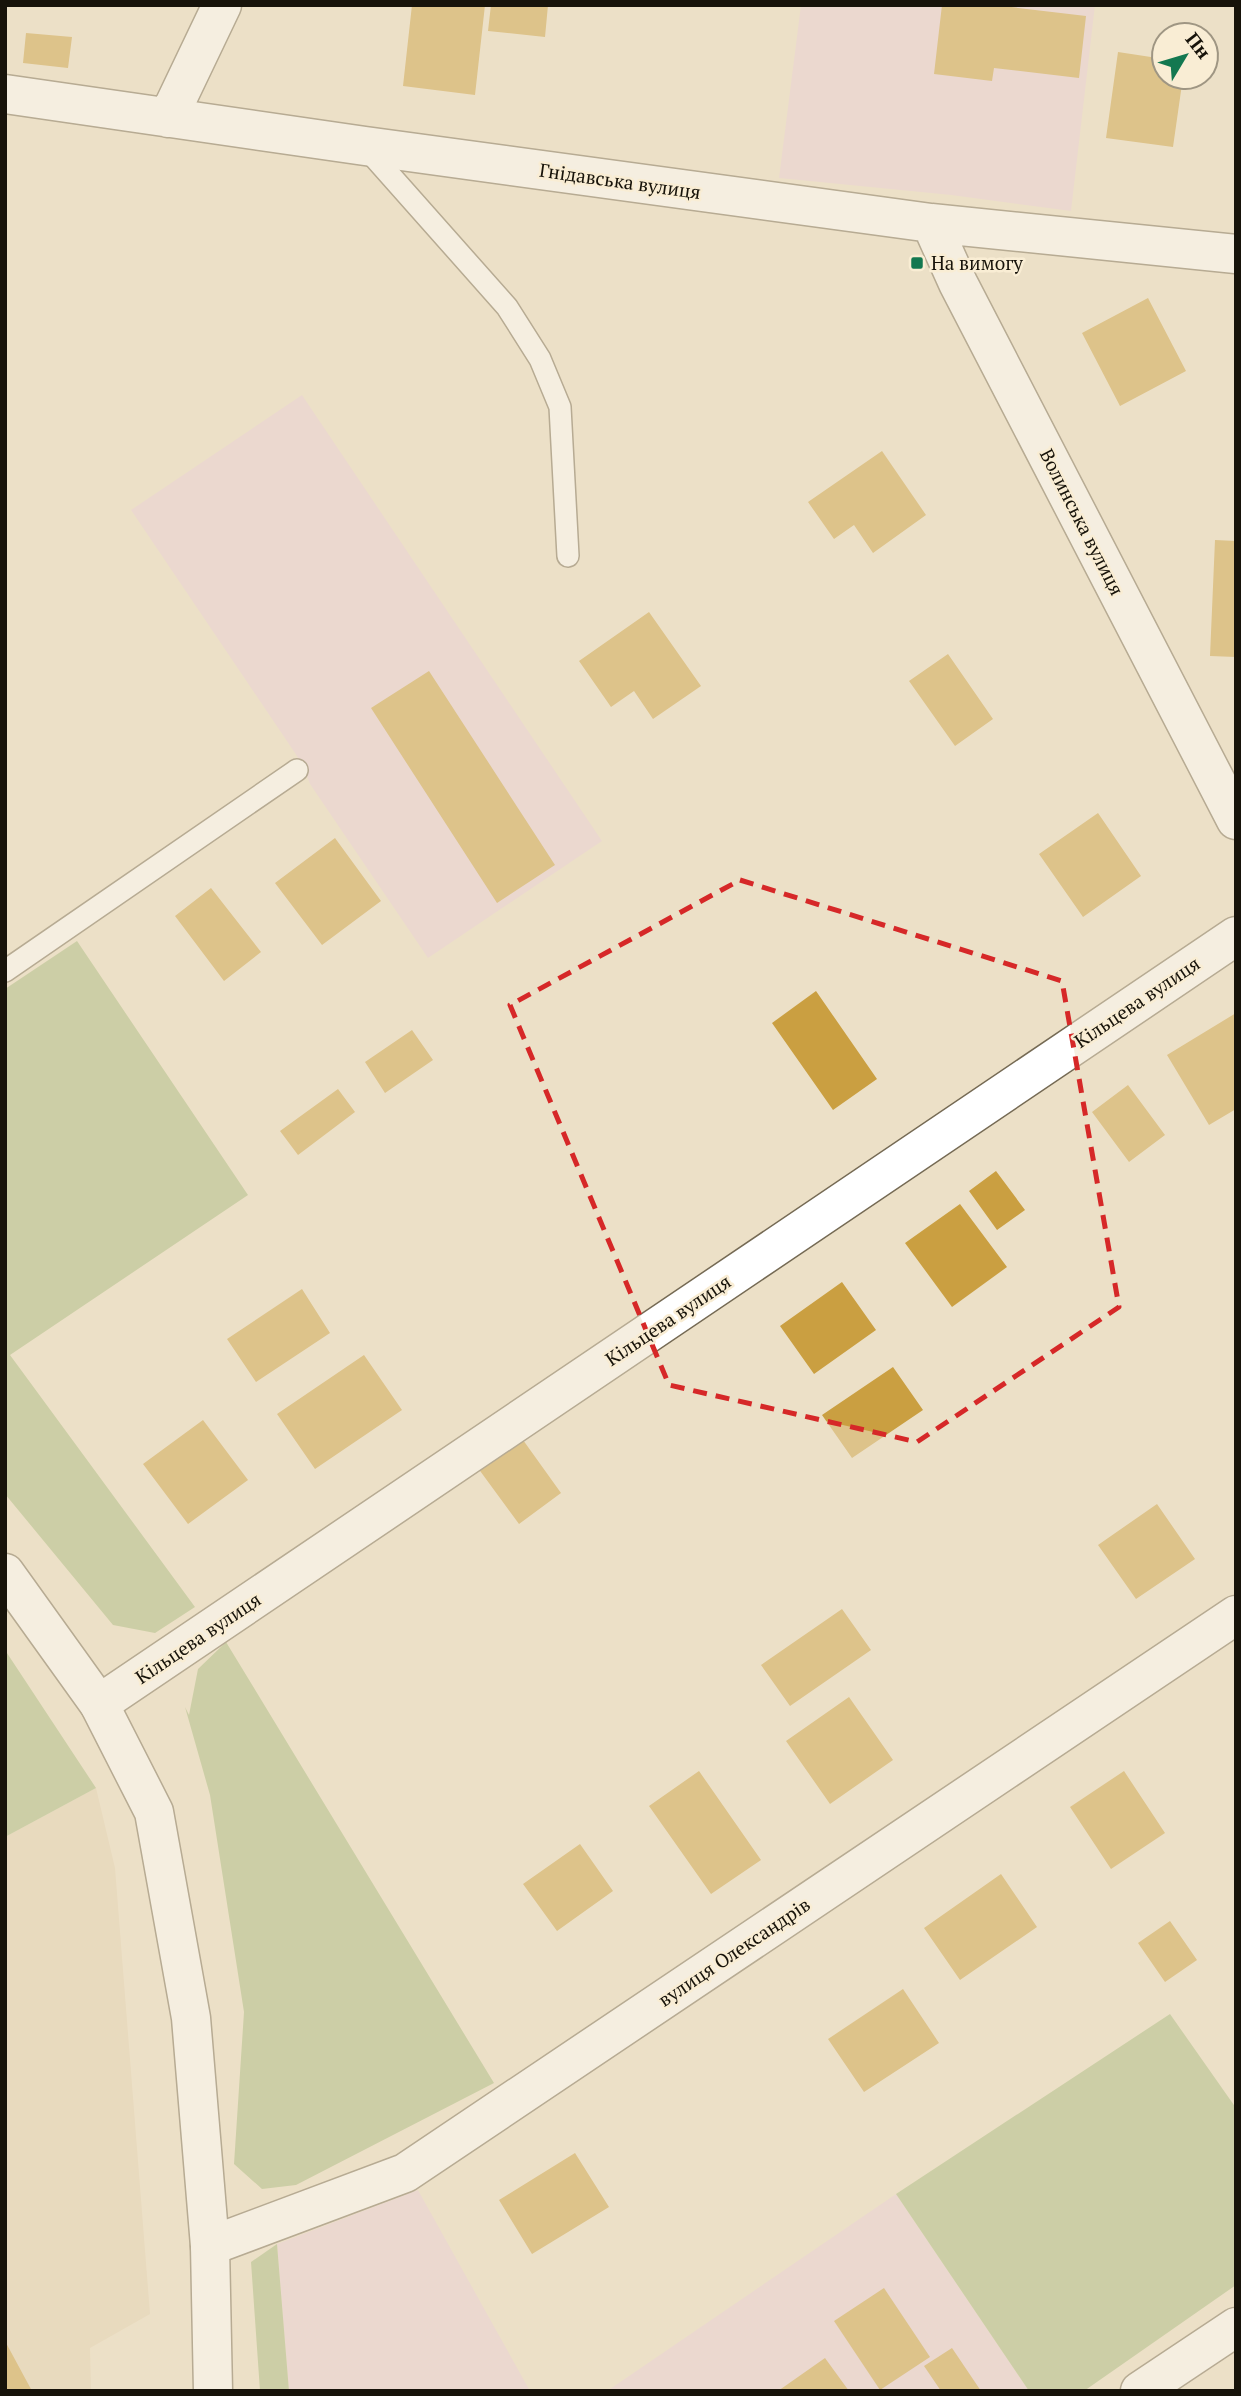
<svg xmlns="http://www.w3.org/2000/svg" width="1241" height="2396" font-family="'PT Serif',serif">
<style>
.built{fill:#e2d2b4}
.industrial{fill:#e8cfd9}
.green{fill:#a4b97f}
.building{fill:#ca9f41}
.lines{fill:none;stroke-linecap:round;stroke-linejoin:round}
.service-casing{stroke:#756a54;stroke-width:24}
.minor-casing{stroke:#756a54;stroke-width:41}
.primary-casing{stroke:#756a54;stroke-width:41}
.service{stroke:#fff;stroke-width:21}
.minor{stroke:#fff;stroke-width:38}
.primary{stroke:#fff;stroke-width:38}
.marked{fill:none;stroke:#d62828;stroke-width:5;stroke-dasharray:14 9;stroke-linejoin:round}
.poi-dot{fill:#137850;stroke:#f9edd4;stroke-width:2.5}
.labels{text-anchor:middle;stroke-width:5;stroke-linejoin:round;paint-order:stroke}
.street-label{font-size:19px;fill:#17130a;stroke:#f9edd4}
.poi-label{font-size:19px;fill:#17130a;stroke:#f9edd4;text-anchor:start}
</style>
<rect width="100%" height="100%" fill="#ece0c7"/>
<!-- built -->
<path class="built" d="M96,1788L115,1868L150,2314L90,2348L91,2391H5V1837Z"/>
<!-- industrial -->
<path class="industrial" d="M801,5H1095L1071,211L951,195L779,178Z
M302,395L602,841L428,958L310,784L303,766L295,753L131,510Z
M418,2190L530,2391H289L277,2244Z
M896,2194L1029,2391H607Z"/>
<!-- green -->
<path class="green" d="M77,941L248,1195L10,1355L195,1607L155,1633L113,1625L5,1494V989Z
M226,1642L494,2083L296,2185L262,2189L234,2164L244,2012L210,1795L185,1707L189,1715L198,1669Z
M5,1650L96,1788L5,1837Z
M1170,2014L1236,2108V2285L1084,2391H1029L896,2194Z
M277,2244L289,2391H260L251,2262Z"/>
<!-- building -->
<path class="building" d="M412,5H485L475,95L403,86Z
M491,5H548L545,37L488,31Z
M942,5H994L1086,16L1079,78L994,68L992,81L934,74Z
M26,33L72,37L68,68L23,63Z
M1118,52L1164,59V77H1183L1173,147L1106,138Z
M1148,298L1186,371L1120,406L1082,333Z
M882,451L926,515L873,553L854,525L834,539L808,502Z
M1215,540L1236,541V657L1210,656Z
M649,612L701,686L653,719L634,691L611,707L579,661Z
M948,654L993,719L955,746L909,681Z
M429,671L555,865L497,903L371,708Z
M1098,813L1141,876L1083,917L1039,854Z
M335,838L381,901L322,945L275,883Z
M211,888L261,952L224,981L175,916Z
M816,991L877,1079L833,1110L772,1023Z
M1236,1013V1109L1209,1125L1167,1055Z
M412,1030L433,1060L385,1093L365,1062Z
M1128,1085L1165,1135L1129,1162L1092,1112Z
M338,1089L355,1112L298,1155L280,1131Z
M996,1171L1025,1210L997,1230L969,1191Z
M960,1204L1007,1267L952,1307L905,1243Z
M842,1282L876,1330L814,1374L780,1326Z
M302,1289L330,1333L256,1382L227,1339Z
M364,1355L402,1410L315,1469L277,1414Z
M893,1367L923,1410L852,1458L822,1415Z
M203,1420L248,1480L188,1524L143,1464Z
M518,1433L561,1493L519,1524L475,1464Z
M1157,1504L1195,1559L1136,1599L1098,1545Z
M842,1609L871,1650L790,1706L761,1665Z
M849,1697L893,1760L830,1804L786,1741Z
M699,1771L761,1860L711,1894L649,1806Z
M1124,1771L1165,1833L1111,1869L1070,1807Z
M580,1844L613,1891L557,1931L523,1884Z
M1001,1874L1037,1927L960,1980L924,1928Z
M1170,1921L1197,1960L1165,1982L1138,1943Z
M903,1989L939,2043L864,2092L828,2039Z
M575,2153L609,2207L532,2254L499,2200Z
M884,2288L930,2357L880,2390L834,2321Z
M5,2341L32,2391H5Z
M952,2348L981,2391H941L924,2366Z
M825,2358L849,2391H778Z"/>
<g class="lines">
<defs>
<path id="service" d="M366,148L507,307L540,359L560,407L568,556
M5,971L297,770"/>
<path id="minor" d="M5,94L365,146L931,223L1236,254
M168,118L222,5
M931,223L958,283L1236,820
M99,1704L1236,936
M210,2246L405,2173L1236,1615
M1140,2391L1236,2327"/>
<path id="primary" d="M5,1573L99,1704L154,1812L191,2018L210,2246L213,2391"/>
</defs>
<!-- service casing -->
<use href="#service" class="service-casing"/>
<!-- minor casing -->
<use href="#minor" class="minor-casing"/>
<!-- primary casing -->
<use href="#primary" class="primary-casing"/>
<!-- service -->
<use href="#service" class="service"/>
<!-- minor -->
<use href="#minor" class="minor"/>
<!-- primary -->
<use href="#primary" class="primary"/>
</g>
<!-- marked area -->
<path d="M0 0H1241V2396H0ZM740,880L1062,981L1119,1307L917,1442L669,1385L510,1005Z" fill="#ece0c7" fill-opacity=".55" fill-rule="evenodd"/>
<path class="marked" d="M740,880L1062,981L1119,1307L917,1442L669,1385L510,1005Z"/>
<!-- markers -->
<rect class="poi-dot" x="910" y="256" width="14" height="14" rx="3.5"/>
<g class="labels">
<!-- street labels -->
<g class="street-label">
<text transform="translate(620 181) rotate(8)" y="7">Гнідавська вулиця</text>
<text transform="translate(1082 522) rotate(63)" y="7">Волинська вулиця</text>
<text transform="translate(1137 1002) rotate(-34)" y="7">Кільцева вулиця</text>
<text transform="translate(668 1320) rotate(-34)" y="7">Кільцева вулиця</text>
<text transform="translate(198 1638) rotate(-34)" y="7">Кільцева вулиця</text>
<text transform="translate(734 1952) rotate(-34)" y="7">вулиця Олександрів</text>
</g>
<!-- poi labels -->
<g class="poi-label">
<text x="931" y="270">На вимогу</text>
</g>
</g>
<!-- border -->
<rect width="1241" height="2396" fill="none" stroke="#17130a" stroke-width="14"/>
<!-- north arrow -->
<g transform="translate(1185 56) rotate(52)"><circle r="33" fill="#f9edd4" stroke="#9f9683" stroke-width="2"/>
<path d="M0-5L12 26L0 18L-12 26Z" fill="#137850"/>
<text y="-10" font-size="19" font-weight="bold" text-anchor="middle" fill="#17130a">Пн</text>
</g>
</svg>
